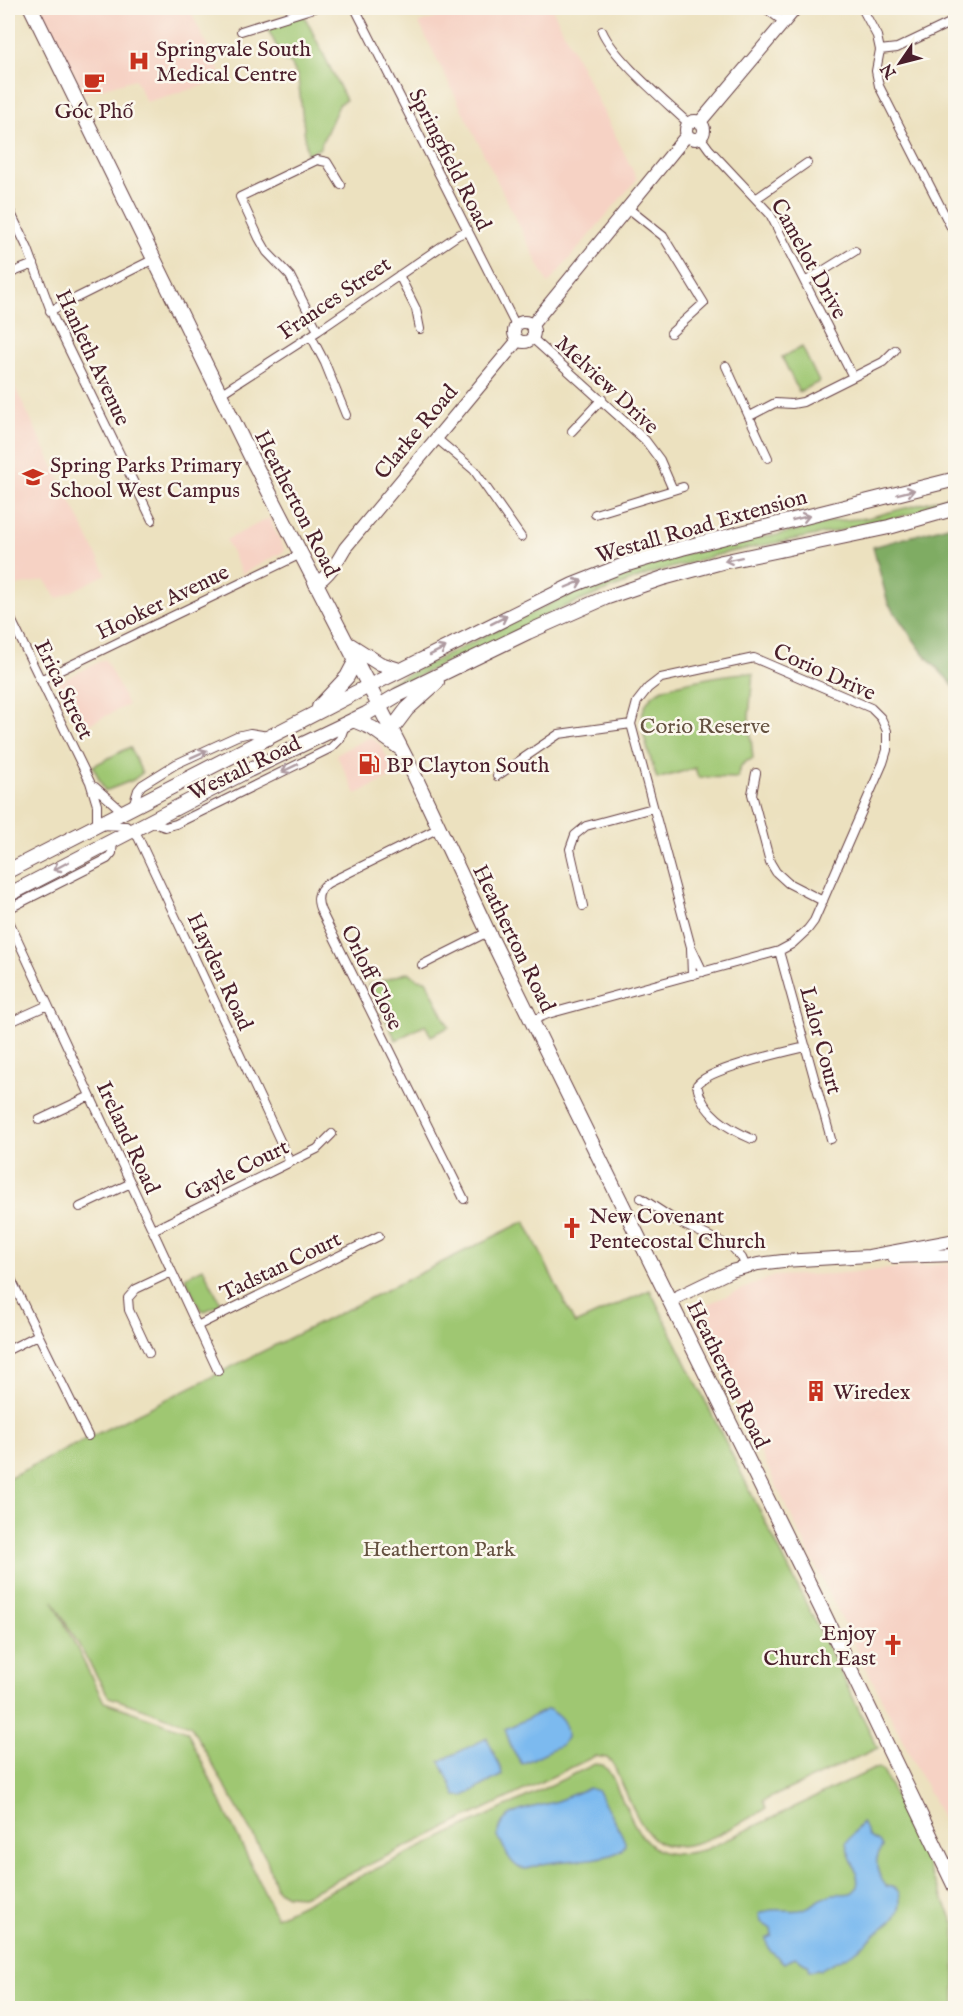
<svg xmlns="http://www.w3.org/2000/svg" width="963" height="2016" font-family="'IM FELL English',serif">
<style>
.built{fill:#f6d2c4}
.green{fill:#9fc772;stroke:#74734e;stroke-width:1.5}
.forest{fill:#7fac64;stroke:#646648;stroke-width:1.5}
.water{fill:#7bbaef;stroke:#626c8d;stroke-width:1.5}
.lines{fill:none;stroke-linecap:round;stroke-linejoin:round}
.street-casing{stroke:#623c41;stroke-width:10}
.secondary-casing{stroke:#623c41;stroke-width:14}
.primary-casing{stroke:#623c41;stroke-width:16}
.street{stroke:#fff;stroke-width:8}
.secondary{stroke:#fff;stroke-width:12}
.primary{stroke:#fff;stroke-width:14}
.oneway{stroke:#ae9aa0}
.labels{text-anchor:middle;stroke-width:5;stroke-linejoin:round;paint-order:stroke}
.poi-label{font-size:22px;fill:#4a1f2b;stroke:#fbf7ec;text-anchor:start}
.street-label{font-size:22px;fill:#4a1f2b;stroke:#fbf7ec}
.park-label{font-size:22px;fill:#645140;stroke:#fbf7ec}
</style>
<rect width="100%" height="100%" fill="#fbf7ec"/>
<filter id="ink" filterUnits="userSpaceOnUse"><feTurbulence type="fractalNoise" baseFrequency=".0167" numOctaves="2"/><feDisplacementMap in="SourceGraphic" scale="12" xChannelSelector="R" yChannelSelector="G"/><feConvolveMatrix kernelMatrix="1 2 1 2 8 2 1 2 1" color-interpolation-filters="sRGB"/></filter>
<filter id="wash" filterUnits="userSpaceOnUse"><feTurbulence type="fractalNoise" baseFrequency=".008" numOctaves="4" result="noise"/><feDisplacementMap in="SourceGraphic" scale="24" xChannelSelector="R" yChannelSelector="G"/><feGaussianBlur stdDeviation="1.35" result="paint"/><feColorMatrix in="noise" values="0 0 0 0 0 0 0 0 0 0 0 0 0 0 0 0 0 1.4 0 .05"/><feComposite in="paint" operator="in"/></filter>
<g filter="url(#wash)">
<rect width="100%" height="100%" fill="#ece1bf"/>
<!-- built -->
<path class="built" d="M41,8H189L224,80L146,102L135,79L84,94Z
M470,8H552L637,179L548,284L419,23Z
M8,373L106,574L57,599L45,580L8,588Z
M269,518L285,551L242,574L226,540Z
M105,659L128,705L79,729L57,683Z
M370,737L380,744L396,775L356,794L336,754Z
M955,1263H956L955,1844L840,1616L691,1311L774,1276L833,1274Z"/>
<!-- green -->
<path class="green" d="M304,15L346,100L340,103L319,149L307,154L298,78L291,63L285,62L266,26Z
M802,347L819,382L799,392L782,357Z
M955,495V501L878,523L725,553L649,574L554,611L497,641L450,660L394,688L391,689L388,684L580,589L623,572L672,557L741,540L777,535L834,521L867,518Z
M744,673L753,674L749,717L753,759C743,761 738,767 738,778L698,777L695,768L657,779C652,762 642,737 642,720C642,707 649,696 661,690C676,683 727,674 744,673Z
M130,747L142,773L133,780L105,791L93,766Z
M409,972L417,979L426,980L449,1027L431,1036L425,1025L396,1040L368,985Z
M525,1221L575,1324L650,1290L878,1748L763,1801L766,1809C738,1823 676,1867 649,1834C634,1817 624,1786 613,1764L607,1758L595,1756L310,1893L302,1896L287,1895L276,1889L267,1860L190,1725L109,1697L53,1601L104,1702L187,1731L276,1917L595,1764L603,1765C611,1772 615,1783 619,1793C642,1840 648,1865 707,1849L874,1769L879,1768L883,1771L955,1925V2008H8V1478Z
M203,1268L221,1304L205,1311L200,1309L185,1277Z"/>
<!-- forest -->
<path class="forest" d="M955,524H956L955,687L923,653L888,603L873,547Z"/>
<!-- water -->
<path class="water" d="M548,1709C561,1716 567,1722 567,1738L561,1745L522,1764L511,1747L505,1729Z
M487,1738L501,1769L502,1775L464,1796H456L440,1761Z
M589,1788L598,1791C602,1802 626,1837 625,1844C624,1848 621,1851 616,1853C594,1862 567,1859 543,1864C535,1866 526,1872 518,1867C508,1861 503,1845 498,1836C498,1809 536,1808 554,1802C566,1798 577,1792 589,1788Z
M862,1822L869,1837L879,1842L882,1847C873,1860 876,1873 886,1886C895,1887 900,1889 900,1900C901,1916 889,1923 878,1932C871,1938 865,1945 857,1950C846,1958 832,1962 820,1970L818,1969L809,1971L807,1964L795,1957L784,1963L768,1948L766,1939L772,1936L771,1929L761,1922L759,1914C772,1906 785,1912 800,1910C812,1908 820,1897 833,1894C841,1892 853,1898 857,1886C861,1875 847,1854 846,1843Z"/>
</g>
<g filter="url(#ink)">
<g class="lines">
<defs>
<path id="street" d="M355,8L516,326
M765,8L784,22
M862,8L877,36L880,50L876,71L879,86L956,237
M241,31L314,8
M602,31C615,60 665,101 688,123
M880,50L897,48L956,20
M701,138L709,149L770,214L853,377
M757,198L807,163
M8,207L28,249L54,319L152,520
M628,208L663,236L704,303L671,333
M8,274L34,264
M399,275L416,309L420,329
M805,282L855,251
M50,311L154,259
M318,331L290,276L267,252L259,238L240,197L317,160L327,162L341,185
M311,336L325,363L346,415
M532,338L645,440L660,460L673,490
M726,366L768,458
M220,394L318,331L458,235L467,231
M750,416L775,403L792,404L803,402L883,362L895,350
M572,431L602,399
M436,438L474,470L521,537
M595,514L683,487
M8,613L90,782L97,805V825L126,826L138,837L290,1162
M40,680L301,554
M756,773L752,794L770,862L776,872L788,883L823,901
M497,776L559,734L631,724
M95,787L122,811
M133,806L138,790L142,785L176,764L237,736L250,733L268,736
M150,822L165,827L176,824L331,748L340,739L345,725
M439,828L328,883C317,890 316,900 321,911L464,1199
M583,906L570,849L575,835L586,826L653,808
M8,909L107,859L112,853L113,840
M8,919L218,1371
M691,948L692,975
M779,951L831,1139
M422,965L488,932
M531,1021L548,1014L779,951L792,944L808,929L814,921L883,763L887,750V731L881,718L871,708L754,658L661,678L648,688L637,702L631,724L691,947L703,972
M8,1023L48,1005
M697,1085C707,1069 785,1052 806,1047
M697,1085C702,1114 729,1129 752,1139
M39,1120L90,1096
M641,1198L678,1222L732,1247L742,1258L746,1267
M80,1207L131,1183
M153,1230L317,1149L332,1134
M8,1273L88,1436
M197,1326L379,1236
M8,1350L38,1335
M149,1353L129,1310L128,1298L136,1289L172,1272"/>
<path id="secondary" d="M686 130a9 9 0 1 1 18 0a9 9 0 1 1-18 0Z
M700,122L796,8
M514 332a10 10 0 1 1 20 0a10 10 0 1 1-20 0Z
M532,325L687,135
M315,584C329,576 337,562 345,548L518,340
M894,1257L956,1255
M669,1301L731,1271L758,1264L783,1261L869,1256L956,1240"/>
<path id="primary" d="M31,8L251,457L410,766L488,932L821,1608L956,1889
M350,645L380,664L399,670
M319,707L347,677L356,660
M353,720L372,728L400,748
M392,729L407,709L437,682
M8,871L355,693L573,585L624,565L682,548L956,479
M8,895L249,770L366,714L396,696L528,632L605,598L663,578L722,562L889,527L956,508"/>
</defs>
<!-- street casing -->
<use href="#street" class="street-casing"/>
<!-- secondary casing -->
<use href="#secondary" class="secondary-casing"/>
<!-- primary casing -->
<use href="#primary" class="primary-casing"/>
<!-- street -->
<use href="#street" class="street"/>
<!-- secondary -->
<use href="#secondary" class="secondary"/>
<!-- primary -->
<use href="#primary" class="primary"/>
</g>
<!-- one-way arrows -->
<defs><path id="oneway-shaft" d="M-6 0H5M1.5-3L5.5 0L1.5 3" fill="none" stroke-width="1.6" stroke-linecap="round" stroke-linejoin="round" transform="scale(1.5)"/></defs>
<g class="oneway">
<use href="#oneway-shaft" transform="translate(906 492) rotate(-14)"/>
<use href="#oneway-shaft" transform="translate(801 518) rotate(-14)"/>
<use href="#oneway-shaft" transform="translate(733 559) rotate(168)"/>
<use href="#oneway-shaft" transform="translate(574 584) rotate(-23)"/>
<use href="#oneway-shaft" transform="translate(499 620) rotate(-27)"/>
<use href="#oneway-shaft" transform="translate(438 651) rotate(-27)"/>
<use href="#oneway-shaft" transform="translate(199 754) rotate(-24)"/>
<use href="#oneway-shaft" transform="translate(290 768) rotate(154)"/>
<use href="#oneway-shaft" transform="translate(61 866) rotate(152)"/>
</g>
</g>
<!-- icons -->
<defs>
<symbol id="hospital-bare" viewBox="-9 -9 18 18"><path d="M-5-5h3v3.5h4V-5h3V5h-3V1.5h-4V5h-3Z" fill="#c8321e" stroke="#fbf7ec" stroke-width="2.5" paint-order="stroke"/></symbol>
<symbol id="cafe-bare" viewBox="-9 -9 18 18"><path d="M-5.5-4.5H6V0H3Q3 3.5 0 3.5H-2.5Q-5.5 3.5-5.5 0ZM3-3.2v2h1.7v-2ZM-6 4.5H4V6H-6Z" fill="#c8321e" stroke="#fbf7ec" stroke-width="2.5" paint-order="stroke"/></symbol>
<symbol id="school-bare" viewBox="-9 -9 18 18"><path d="M0-5L7-2L0 1L-7-2ZM-4 1L0 2.5L4 1V4Q0 6-4 4Z" fill="#c8321e" stroke="#fbf7ec" stroke-width="2.5" paint-order="stroke"/></symbol>
<symbol id="fuel-bare" viewBox="-9 -9 18 18"><path d="M-5.5-6h7V0h2V4h1.3V-2.5L3-4.5l.8-.8L6-3V5H2.5V1h-1V6h-7ZM-4.2-4.7v3.2H.2V-4.7Z" fill="#c8321e" stroke="#fbf7ec" stroke-width="2.5" paint-order="stroke"/></symbol>
<symbol id="church-bare" viewBox="-9 -9 18 18"><path d="M-1.2-6h2.4v3.5h3.3v2.4h-3.3V6h-2.4V-.1h-3.3v-2.4h3.3Z" fill="#c8321e" stroke="#fbf7ec" stroke-width="2.5" paint-order="stroke"/></symbol>
<symbol id="building-bare" viewBox="-9 -9 18 18"><path d="M-4-6H4V6H1V3H-1V6H-4ZM-2.5-4.3h1.7v1.8h-1.7ZM.8-4.3h1.7v1.8H.8ZM-2.5-1h1.7V.8h-1.7ZM.8-1h1.7V.8H.8Z" fill="#c8321e" stroke="#fbf7ec" stroke-width="2.5" paint-order="stroke"/></symbol>
</defs>
<g fill-rule="evenodd">
<use href="#hospital-bare" x="124" y="46" width="30" height="30"/>
<use href="#cafe-bare" x="79" y="67" width="30" height="30"/>
<use href="#school-bare" x="18" y="462" width="30" height="30"/>
<use href="#fuel-bare" x="354" y="749" width="30" height="30"/>
<use href="#church-bare" x="557" y="1213" width="30" height="30"/>
<use href="#building-bare" x="801" y="1376" width="30" height="30"/>
<use href="#church-bare" x="878" y="1630" width="30" height="30"/>
</g>
<g class="labels">
<!-- poi labels -->
<g class="poi-label">
<text x="156" y="56">Springvale South<tspan x="156" dy="25">Medical Centre</tspan></text>
<text x="94" y="118" text-anchor="middle">Góc Phố</text>
<text x="50" y="472">Spring Parks Primary<tspan x="50" dy="25">School West Campus</tspan></text>
<text x="386" y="772">BP Clayton South</text>
<text x="589" y="1223">New Covenant<tspan x="589" dy="25">Pentecostal Church</tspan></text>
<text x="833" y="1399">Wiredex</text>
<text x="876" y="1640" text-anchor="end">Enjoy<tspan x="876" dy="25">Church East</tspan></text>
</g>
<!-- street labels -->
<g class="street-label">
<text transform="translate(451 159) rotate(63)" y="8">Springfield Road</text>
<text transform="translate(810 258) rotate(61)" y="8">Camelot Drive</text>
<text transform="translate(334 297) rotate(-34)" y="8">Frances Street</text>
<text transform="translate(94 357) rotate(65)" y="8">Hanleth Avenue</text>
<text transform="translate(608 384) rotate(43)" y="8">Melview Drive</text>
<text transform="translate(415 431) rotate(-50)" y="8">Clarke Road</text>
<text transform="translate(298 503) rotate(63)" y="8">Heatherton Road</text>
<text transform="translate(701 525) rotate(-16)" y="8">Westall Road Extension</text>
<text transform="translate(162 601) rotate(-26)" y="8">Hooker Avenue</text>
<text transform="translate(825 671) rotate(24)" y="8">Corio Drive</text>
<text transform="translate(65 689) rotate(64)" y="8">Erica Street</text>
<text transform="translate(244 767) rotate(-26)" y="8">Westall Road</text>
<text transform="translate(515 938) rotate(64)" y="8">Heatherton Road</text>
<text transform="translate(221 971) rotate(65)" y="8">Hayden Road</text>
<text transform="translate(373 977) rotate(64)" y="8">Orloff Close</text>
<text transform="translate(822 1040) rotate(75)" y="8">Lalor Court</text>
<text transform="translate(129 1137) rotate(65)" y="8">Ireland Road</text>
<text transform="translate(236 1169) rotate(-26)" y="8">Gayle Court</text>
<text transform="translate(280 1265) rotate(-26)" y="8">Tadstan Court</text>
<text transform="translate(729 1374) rotate(64)" y="8">Heatherton Road</text>
</g>
<!-- park labels -->
<g class="park-label">
<text x="705" y="733">Corio Reserve</text>
<text x="439" y="1556">Heatherton Park</text>
</g>
</g>
<!-- margin -->
<rect width="963" height="2016" fill="none" stroke="#fbf7ec" stroke-width="30"/>
<!-- north arrow -->
<g transform="translate(900 63) rotate(235)" stroke="#fbf7ec" stroke-width="4.5" paint-order="stroke">
<path d="M0-4.5L10 22L0 15L-10 22Z" fill="#4a1f2b"/>
<text y="-9" font-size="16" font-weight="bold" text-anchor="middle" fill="#4a1f2b">N</text>
</g>
</svg>
